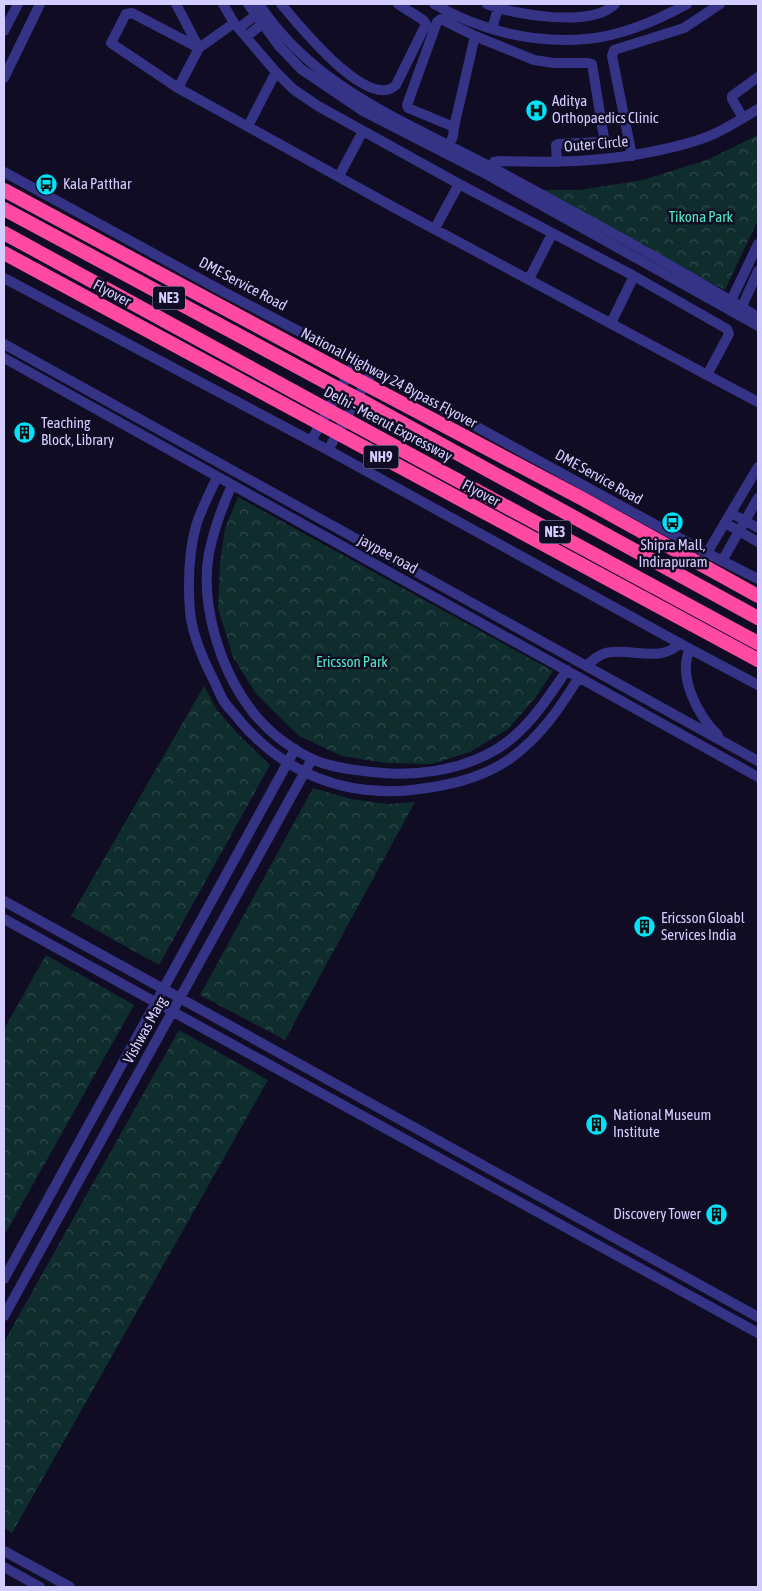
<svg xmlns="http://www.w3.org/2000/svg" width="762" height="1591" font-family="'Asap Condensed',sans-serif">
<style>
.park{fill:url(#park-crowns)}
.lines{fill:none;stroke-linecap:round;stroke-linejoin:round}
.minor{stroke:#353386;stroke-width:10}
.highway{stroke:#ff49a2;stroke-width:14}
.highway-bridge{stroke:#ff49a2;stroke-width:14}
.labels{text-anchor:middle;stroke-width:5;stroke-linejoin:round;paint-order:stroke}
.shield{fill:#100c23;stroke:#9894bd;stroke-width:1}
.shield-label{font-size:14px;font-weight:bold;fill:#d3ceff}
.poi-label{font-size:15px;fill:#d3ceff;stroke:#100c23;text-anchor:start}
.street-label{font-size:15px;fill:#d3ceff;stroke:#100c23}
.park-label{font-size:15px;fill:#51e8c0;stroke:#100c23}
</style>
<defs>
<pattern id="park-crowns" width="20" height="18" patternUnits="userSpaceOnUse" patternTransform="scale(1.25)"><rect width="20" height="18" fill="#0e2d2c"/><path d="M2 6a3 3 0 1 1 6 0M12 15a3 3 0 1 1 6 0" fill="none" stroke="#304a4c"/></pattern>
</defs>
<rect width="100%" height="100%" fill="#100c23"/>
<!-- park -->
<path class="park" d="M758,135V220L725,290L530,190H579L643,180L709,159Z
M238,497L553,671L536,697L508,729L470,752L432,764L385,763L342,756L299,736L256,694L233,657L218,608L220,563L225,528Z
M204,686L217,710L239,735L270,765L159,965L71,916Z
M313,788L351,799L388,804L415,802L285,1040L200,995Z
M46,955L134,1005L4,1236V1029Z
M179,1030L268,1080L12,1533L4,1528V1342Z"/>
<g class="lines">
<!-- minor -->
<path class="minor" d="M176,4L199,48
M223,4L234,23L276,72L293,89L318,106L459,184L634,276L727,329L729,334L707,375L758,402
M248,4L279,46L301,69L363,111L484,173L758,326
M259,4C315,89 405,121 491,167C581,216 671,264 758,317
M281,4C298,24 368,112 396,85L426,24L423,20L398,4
M434,4C479,30 533,44 586,39C621,36 656,21 687,4
M487,4C514,15 592,28 615,4
M239,28L260,12
M492,29L498,8
M4,31L18,4
M246,37L267,20
M199,48L132,13L126,14L111,43L178,88L395,208L707,375
M4,78L40,4
M178,88L199,48L234,23
M743,118L732,99V96L758,77
M248,126L276,72
M454,127L475,36
M449,146L453,136L454,127L408,108L407,105L437,22L441,19L475,36L534,60L554,63H588L592,64L604,138L600,142L558,144L556,145L557,162
M632,156L612,56L614,50L684,28L720,4
M486,171L494,162L499,161C554,163 606,162 660,150C679,146 700,141 718,132C732,125 745,117 758,109
M4,172L222,291L373,370L707,553L758,579
M339,176L363,131
M435,228L459,184
M4,278L328,450L690,649L758,685
M529,279L552,234
M729,305L758,244
M740,311L758,271
M611,323L634,276
M4,344L758,761
M4,358L758,777
M311,441L356,361
M328,450L373,370
M217,477C210,493 201,509 196,526C189,551 188,585 190,612C192,632 203,659 212,677C216,684 219,693 223,700C228,708 235,714 240,721C284,773 344,797 412,790C446,786 482,779 511,758C541,736 560,708 579,677
M232,485C222,507 214,529 209,553C200,603 219,666 249,707C264,728 287,746 310,758C327,767 353,770 372,772C414,777 460,771 497,749C528,730 547,699 567,670
M731,513L758,528
M725,523L758,542
M707,553L758,467
M722,561L758,498
M690,649C677,676 698,716 718,735
M586,666C594,659 602,652 613,652C635,650 663,662 680,643
M4,901L758,1317
M4,919L758,1333
M4,1279L295,749
M4,1316L312,759
M4,1551L70,1587
M4,1567L40,1587"/>
<!-- highway -->
<path class="highway" d="M4,190L343,372
M4,209L335,387
M4,233L324,408
M371,387L581,498L758,596
M360,400L758,618
M350,422L758,643"/>
<!-- highway-bridge -->
<path class="highway-bridge" d="M4,253L758,660
M343,372L371,387
M335,387L360,400
M324,408L350,422"/>
</g>
<!-- icons -->
<defs>
<symbol id="hospital-disc" viewBox="-11 -11 22 22"><circle r="9.5" fill="#00e3f9" stroke="#100c23"/><path d="M-5-5h3v3.5h4V-5h3V5h-3V1.5h-4V5h-3Z" fill="#111"/></symbol>
<symbol id="bus-disc" viewBox="-11 -11 22 22"><circle r="9.5" fill="#00e3f9" stroke="#100c23"/><path d="M-5-6H5V4H4V6H2V4H-2V6H-4V4H-5ZM-3.5-4V0h7V-4ZM-3.5 1.2v1.5H-2V1.2ZM2 1.2v1.5H3.5V1.2Z" fill="#111"/></symbol>
<symbol id="building-disc" viewBox="-11 -11 22 22"><circle r="9.5" fill="#00e3f9" stroke="#100c23"/><path d="M-4-6H4V6H1V3H-1V6H-4ZM-2.5-4.3h1.7v1.8h-1.7ZM.8-4.3h1.7v1.8H.8ZM-2.5-1h1.7V.8h-1.7ZM.8-1h1.7V.8H.8Z" fill="#111"/></symbol>
</defs>
<g fill-rule="evenodd">
<use href="#hospital-disc" x="524" y="98" width="25" height="25"/>
<use href="#bus-disc" x="34" y="172" width="25" height="25"/>
<use href="#building-disc" x="12" y="420" width="25" height="25"/>
<use href="#bus-disc" x="660" y="510" width="25" height="25"/>
<use href="#building-disc" x="632" y="914" width="25" height="25"/>
<use href="#building-disc" x="584" y="1112" width="25" height="25"/>
<use href="#building-disc" x="704" y="1202" width="25" height="25"/>
</g>
<g class="labels">
<!-- shield labels -->
<g class="shield">
<rect x="153" y="286.5" width="32" height="23" rx="4"/>
<rect x="363.5" y="445.5" width="35" height="23" rx="4"/>
<rect x="539" y="520.5" width="32" height="23" rx="4"/>
</g>
<g class="shield-label">
<text x="169" y="303">NE3</text>
<text x="381" y="462">NH9</text>
<text x="555" y="537">NE3</text>
</g>
<!-- poi labels -->
<g class="poi-label">
<text x="552" y="106">Aditya<tspan x="552" dy="17">Orthopaedics Clinic</tspan></text>
<text x="63" y="189">Kala Patthar</text>
<text x="41" y="428">Teaching<tspan x="41" dy="17">Block, Library</tspan></text>
<text x="673" y="550" text-anchor="middle">Shipra Mall,<tspan x="673" dy="17">Indirapuram</tspan></text>
<text x="661" y="923">Ericsson Gloabl<tspan x="661" dy="17">Services India</tspan></text>
<text x="613" y="1120">National Museum<tspan x="613" dy="17">Institute</tspan></text>
<text x="701" y="1219" text-anchor="end">Discovery Tower</text>
</g>
<!-- street labels -->
<g class="street-label">
<text transform="translate(596 144) rotate(-5)" y="5">Outer Circle</text>
<text transform="translate(243 284) rotate(28)" y="5">DME Service Road</text>
<text transform="translate(112 293) rotate(28)" y="5">Flyover</text>
<text transform="translate(389 378) rotate(28)" y="5">National Highway 24 Bypass Flyover</text>
<text transform="translate(388 424) rotate(28)" y="5">Delhi - Meerut Expressway</text>
<text transform="translate(599 477) rotate(29)" y="5">DME Service Road</text>
<text transform="translate(481 493) rotate(28)" y="5">Flyover</text>
<text transform="translate(388 554) rotate(29)" y="5">jaypee road</text>
<text transform="translate(145 1030) rotate(-61)" y="5">Vishwas Marg</text>
</g>
<!-- park labels -->
<g class="park-label">
<text x="701" y="222">Tikona Park</text>
<text x="352" y="667">Ericsson Park</text>
</g>
</g>
<!-- border -->
<rect width="762" height="1591" fill="none" stroke="#d3ceff" stroke-width="10"/>
</svg>
